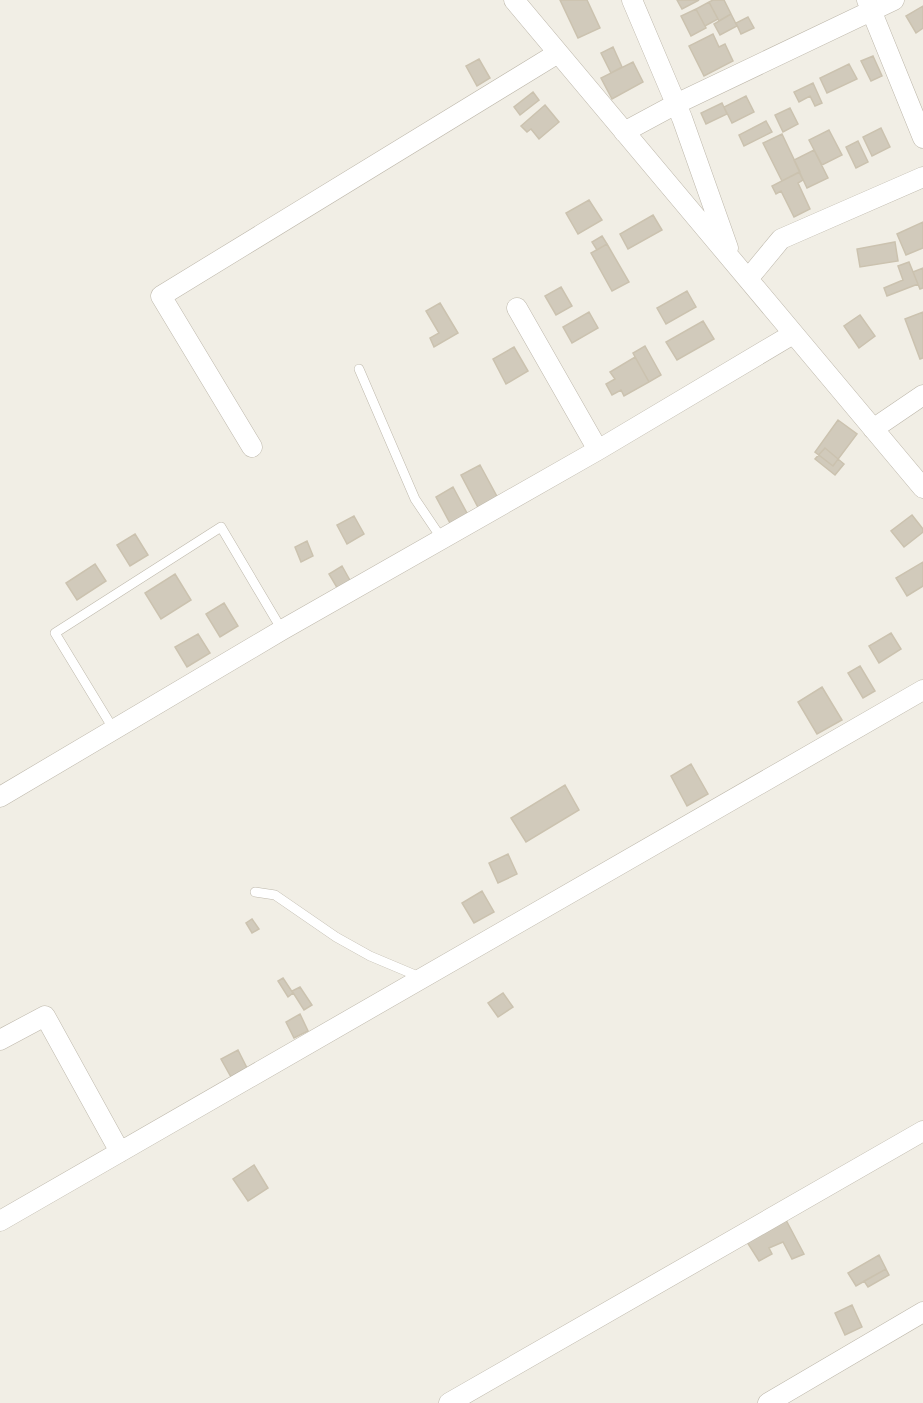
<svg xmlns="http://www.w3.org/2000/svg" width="923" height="1403" font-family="'PT Sans Narrow',sans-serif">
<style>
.building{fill:#d1cabb;stroke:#cbc2af;stroke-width:1.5}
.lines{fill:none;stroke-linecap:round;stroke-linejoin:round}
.lane-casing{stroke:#beb8ab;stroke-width:10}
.street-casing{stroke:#beb8ab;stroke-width:21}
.lane{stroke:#fff;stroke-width:9}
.street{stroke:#fff;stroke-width:20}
</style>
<rect width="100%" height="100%" fill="#f1eee5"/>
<!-- building -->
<path class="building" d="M560,0H587L600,28L578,38Z
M677,0H699L682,9Z
M713,0H724L731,14L719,21L709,2Z
M709,2L718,19L705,26L696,9Z
M923,6V28L916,33L906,16Z
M696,9L706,28L691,36L681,16Z
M731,14L737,26L720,35L714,24Z
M748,17L754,28L741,34L736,23Z
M713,34L719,47L725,44L733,61L704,76L689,46Z
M613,47L622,67L611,73L601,53Z
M873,56L882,76L871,81L861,61Z
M479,59L490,78L477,86L466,66Z
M633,62L643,82L612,99L601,78Z
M849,64L857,79L827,93L820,78Z
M813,83L822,103L815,106L810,96L799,102L794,92Z
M533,92L539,100L520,115L514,107Z
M746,96L754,112L732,123L724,107Z
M722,103L727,114L706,124L701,113Z
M545,105L559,122L539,139L531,129L527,132L521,126Z
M790,108L798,124L783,132L775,115Z
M766,121L772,132L744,146L739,135Z
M881,128L890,147L872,156L863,137Z
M829,130L842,155L822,165L809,140Z
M782,134L800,172L782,181L763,143Z
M858,141L868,162L856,168L846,147Z
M814,150L828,178L807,188L794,160Z
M799,172L803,180L798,183L810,209L794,217L781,191L776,194L772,186Z
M589,200L602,220L578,234L566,213Z
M653,215L662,230L628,249L620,234Z
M923,222V248L906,255L897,234Z
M602,236L607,244L597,250L592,242Z
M895,242L898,261L860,267L857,249Z
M607,244L629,282L612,291L591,253Z
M909,262L918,284L887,296L884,288L903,280L898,266Z
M923,268V288L920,289L913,272Z
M561,287L572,306L556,315L545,296Z
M687,291L696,307L666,324L657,308Z
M440,303L458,333L434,347L430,338L439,333L426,311Z
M589,312L598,328L572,343L563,327Z
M923,312V358L920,359L905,319Z
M860,315L875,336L859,348L844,326Z
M703,321L714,339L677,360L666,342Z
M645,346L661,375L649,382L633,353Z
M514,347L528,371L506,384L493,359Z
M635,357L649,382L624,396L621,390L612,395L606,384L615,379L610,372Z
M838,420L857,434L833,466L815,452Z
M825,448L844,464L835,475L815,459Z
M480,465L500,502L481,513L461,475Z
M453,487L468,515L451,525L436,497Z
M912,515L923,529V532L904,547L891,531Z
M354,516L364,534L347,544L337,525Z
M135,534L148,555L130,566L117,545Z
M307,541L313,556L301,562L295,547Z
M923,562V586L907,596L896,578Z
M95,564L106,581L77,600L66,583Z
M342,566L352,584L339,591L329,574Z
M175,574L191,600L161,619L145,593Z
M224,603L238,626L220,637L206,614Z
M891,633L901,649L879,663L869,646Z
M198,634L210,653L187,667L175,647Z
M860,666L875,691L863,698L848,673Z
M822,687L842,720L817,734L798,702Z
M691,764L708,794L687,806L671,776Z
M565,785L579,810L526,842L511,818Z
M508,854L517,874L498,883L489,863Z
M482,891L494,912L474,923L462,903Z
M252,919L259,929L252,933L246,923Z
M283,978L293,993L288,997L278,981Z
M300,987L312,1005L304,1010L292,991Z
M503,993L513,1007L498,1017L488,1003Z
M300,1014L308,1031L294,1038L286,1022Z
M238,1050L247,1068L231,1077L221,1059Z
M254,1165L268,1188L248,1201L233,1179Z
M786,1220L804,1254L792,1259L783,1242L769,1248L772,1254L759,1261L747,1242Z
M879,1255L886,1269L856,1286L848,1273Z
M886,1269L889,1275L868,1287L864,1281Z
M852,1305L862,1327L845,1335L835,1313Z"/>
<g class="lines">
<defs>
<path id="lane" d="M359,369L415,499L442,539
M114,730L55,633L221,527L282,630
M255,892L275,895L336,937L370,956L420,977"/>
<path id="street" d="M514,0L923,488
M632,0L682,118L728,248
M867,0L923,138
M624,132L676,104L894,0
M748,279L781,239L923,177
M517,308L598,450
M873,429L923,395
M252,447L161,296L558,53
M0,797L282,630L598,450L793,334
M0,1040L45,1016L120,1152
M0,1221L923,690
M449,1403L923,1131
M768,1403L923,1312"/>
</defs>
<!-- lane casing -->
<use href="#lane" class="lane-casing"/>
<!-- street casing -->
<use href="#street" class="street-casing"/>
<!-- lane -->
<use href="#lane" class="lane"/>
<!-- street -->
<use href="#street" class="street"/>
</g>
</svg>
